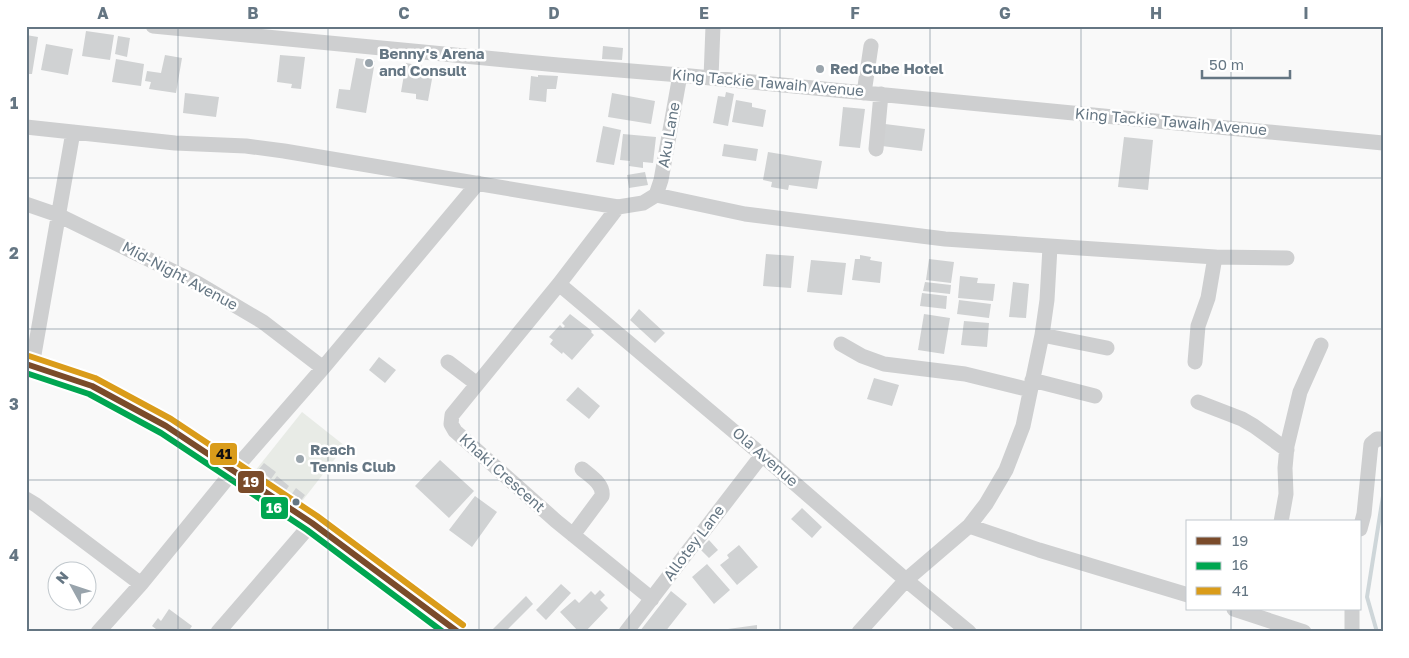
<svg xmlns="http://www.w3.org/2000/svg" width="1409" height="658" font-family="'Golos Text',sans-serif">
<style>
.green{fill:#e8ebe6}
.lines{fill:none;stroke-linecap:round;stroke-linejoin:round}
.stream{stroke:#ced6d9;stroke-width:4}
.building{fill:#d0d2d3}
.minor{stroke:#cecfd0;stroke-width:15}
.bus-1-casing{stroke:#fff;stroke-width:10}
.bus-2-casing{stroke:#fff;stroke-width:10}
.bus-3-casing{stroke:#fff;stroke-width:10}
.bus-1{stroke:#7a4b2a;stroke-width:6}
.bus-2{stroke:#00a651;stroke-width:6}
.bus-3{stroke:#da9c1a;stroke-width:6}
.grid{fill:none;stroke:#657683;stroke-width:1;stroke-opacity:0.55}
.poi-dot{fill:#99a4ac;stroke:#fff;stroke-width:2}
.bus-dot{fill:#657683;stroke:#fff;stroke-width:2}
.labels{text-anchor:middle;stroke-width:5;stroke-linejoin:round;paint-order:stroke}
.poi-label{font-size:15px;font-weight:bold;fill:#657683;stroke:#fff;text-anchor:start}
.street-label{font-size:15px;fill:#657683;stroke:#fff}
.line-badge{stroke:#fff;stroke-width:2}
.badge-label{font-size:14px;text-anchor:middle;font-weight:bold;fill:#fff}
.pale-badge-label{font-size:14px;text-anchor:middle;font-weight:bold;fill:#111}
.neatline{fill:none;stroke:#657683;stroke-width:2}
.grid-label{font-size:16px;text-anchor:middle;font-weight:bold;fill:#657683}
</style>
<rect width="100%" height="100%" fill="#f9f9f9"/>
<!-- green -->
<path class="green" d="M302,412L345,446L299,505L255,471Z"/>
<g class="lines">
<!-- stream -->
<path class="stream" d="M1377,632L1367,597L1383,496"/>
</g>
<!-- building -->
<path class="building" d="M86,31L114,35L110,60L82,56Z
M26,35L38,37L32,74H26Z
M118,36L130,38L127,57L115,54Z
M46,44L73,49L68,75L41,70Z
M603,46L623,48L622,60L602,59Z
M165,55L182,58L176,93L149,89L151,82L145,81L147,71L161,73Z
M280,55L305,57L301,89L291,88L292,84L277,82Z
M356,58L375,61L366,113L336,108L339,89L350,90Z
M116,59L144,64L141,86L112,82Z
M406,63L434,68L428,101L416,99V94L401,92Z
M538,75L558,76L556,89H547L546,102L529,100L531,76L538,77Z
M726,92L734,94L728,126L713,123L718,96L725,97Z
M185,93L219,97L216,117L183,113Z
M612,93L655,101L651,124L608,117Z
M736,100L752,103V107L766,110L763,127L732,122Z
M843,107L865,109L860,148L839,146Z
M885,124L925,129L922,151L882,146Z
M603,126L621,130L614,165L596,162Z
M623,134L656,137L653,163L643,162V168L629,166L630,161L620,160Z
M1124,137L1153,140L1148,190L1118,187Z
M724,144L758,149L756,161L722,156Z
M768,152L822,161L817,189L789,185L788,190L771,187L772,182L763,180Z
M645,172L648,185L629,188L627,175Z
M766,254L794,256L791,288L763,286Z
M860,255L871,257L870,260L882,262L880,283L852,280L855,259H860Z
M929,259L954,262L951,283L926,280Z
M811,260L846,263L842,295L807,292Z
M960,276L978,278L977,283L995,284L993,301L958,298Z
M925,282L951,285L950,294L923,291Z
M1013,282L1029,284L1026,318L1009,317Z
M922,293L947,296L946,309L920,306Z
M959,300L991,304L989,318L957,314Z
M639,309L665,333L655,343L630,320Z
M570,314L592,331L591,332L594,335L572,360L563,352L562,354L550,344L553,340L549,337L560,325L563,328L565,326L562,323Z
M924,314L950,318L944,354L918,350Z
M964,321L989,323L987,347L961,345Z
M379,357L396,370L385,383L369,370Z
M874,378L899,385L892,406L867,399Z
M578,387L600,406L589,419L566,400Z
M440,460L474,491L449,518L415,486Z
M264,463L276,472L271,479L259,469Z
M277,476L289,486L284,493L272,483Z
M296,488L305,495L300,502L291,495Z
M475,496L497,512L472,547L449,530Z
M802,508L822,527L812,538L791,519Z
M709,540L718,550L709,558L700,549Z
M739,545L758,567L737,585L720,565L729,558L727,555Z
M707,564L730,590L714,604L692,577Z
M561,584L571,593L546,620L536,610Z
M600,590L605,595L600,600L608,608L585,632H579L560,612L575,599L579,603L591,591L595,595Z
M671,591L687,604L665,632H642L640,631Z
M526,596L533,604L505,632H496L493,629Z
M169,609L192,626L188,632H154L156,629L152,626L158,618L161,621Z
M757,625V632H728V629Z"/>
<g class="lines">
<!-- minor -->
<path class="minor" d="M153,26L558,65L680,75L1383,143
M711,78L713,26
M864,93L871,46
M26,127L175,143L246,146L284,151L618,207L643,203L656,195L745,214L945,239L1215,257L1287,258
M876,149L881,94
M656,195L661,180L680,75
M26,204L58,215L197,283L263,322L323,368
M618,207L559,284L452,415L451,424L455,431L556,521L652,599
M559,284L762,455L906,580L969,632
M1042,335L1107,348
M841,344L862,356L884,364L965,374L1030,390
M448,362L477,384
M1195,362L1198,326L1208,298L1215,257
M26,364L92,386L131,406L166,426L312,523L458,632
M32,366L73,132
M1032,380L1095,396
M1198,402L1242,419L1254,426L1287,450
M26,499L36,505L141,584
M1281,522L1286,494L1285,468L1287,446L1300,392L1321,345
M969,526L1039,550L1188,595
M1360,529L1364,514L1371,444L1377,439H1383
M573,535L602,496C604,484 590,476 582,469
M1234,609L1304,632
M1352,609V632
M98,632L141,584L234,470L323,368L478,183
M218,632L312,523
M626,632L762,455
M859,632L906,580L969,526L986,504L1006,470L1023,426L1042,335L1047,300L1050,247"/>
<defs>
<path id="bus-1" d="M26,364L92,386L166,426L312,523L458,632"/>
<path id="bus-2" d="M26,373L89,394L161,433L307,530L443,632"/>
<path id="bus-3" d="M29,356L95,378L171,419L317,516L463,625"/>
</defs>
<!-- bus-1 casing -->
<use href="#bus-1" class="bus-1-casing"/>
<!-- bus-2 casing -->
<use href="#bus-2" class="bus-2-casing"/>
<!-- bus-3 casing -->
<use href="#bus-3" class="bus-3-casing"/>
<!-- bus-1 -->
<use href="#bus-1" class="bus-1"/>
<!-- bus-2 -->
<use href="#bus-2" class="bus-2"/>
<!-- bus-3 -->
<use href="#bus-3" class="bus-3"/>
</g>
<!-- grid -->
<path class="grid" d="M178,26V632M328,26V632M479,26V632M629,26V632M780,26V632M930,26V632M1081,26V632M1231,26V522M26,178H1383M26,329H1383M26,480H1383M1231,609V632"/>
<!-- markers -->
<g class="poi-dot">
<circle cx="369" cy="63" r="5"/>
<circle cx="820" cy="69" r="5"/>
<circle cx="300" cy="459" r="5"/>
</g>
<circle class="bus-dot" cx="296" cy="502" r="4.5"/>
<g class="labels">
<!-- poi labels -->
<g class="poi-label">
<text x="379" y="59">Benny's Arena<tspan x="379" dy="17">and Consult</tspan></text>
<text x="830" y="74">Red Cube Hotel</text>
<text x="310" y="455">Reach<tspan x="310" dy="17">Tennis Club</tspan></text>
</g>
<!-- street labels -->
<g class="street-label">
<text transform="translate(768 83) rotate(5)" y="5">King Tackie Tawaih Avenue</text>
<text transform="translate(1171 122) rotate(5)" y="5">King Tackie Tawaih Avenue</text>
<text transform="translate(669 135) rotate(-80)" y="5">Aku Lane</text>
<text transform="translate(180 276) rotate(28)" y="5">Mid-Night Avenue</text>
<text transform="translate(765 457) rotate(41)" y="5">Ola Avenue</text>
<text transform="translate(502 473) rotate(42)" y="5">Khaki Crescent</text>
<text transform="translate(694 543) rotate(-53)" y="5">Allotey Lane</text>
</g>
</g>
<g class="line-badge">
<rect x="209" y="442" width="29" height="24" rx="5" fill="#da9c1a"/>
<rect x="237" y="470" width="28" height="24" rx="5" fill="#7a4b2a"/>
<rect x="260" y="496" width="29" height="24" rx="5" fill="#00a651"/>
</g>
<g class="badge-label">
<text x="251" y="487">19</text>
<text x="274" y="513">16</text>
</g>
<g class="pale-badge-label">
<text x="224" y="459">41</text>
</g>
<!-- border -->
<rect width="1409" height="658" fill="none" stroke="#ffffff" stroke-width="55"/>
<!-- legend -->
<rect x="1186" y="520" width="175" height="90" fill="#ffffff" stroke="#c1c8cd"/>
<rect x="1196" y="537" width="25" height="8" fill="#7a4b2a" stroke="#c1c8cd"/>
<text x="1232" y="546" font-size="15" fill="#657683">19</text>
<rect x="1196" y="562" width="25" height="8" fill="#00a651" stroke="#c1c8cd"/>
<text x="1232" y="570" font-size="15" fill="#657683">16</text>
<rect x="1196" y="587" width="25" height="8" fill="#da9c1a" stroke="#c1c8cd"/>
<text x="1232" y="596" font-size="15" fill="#657683">41</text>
<!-- north arrow -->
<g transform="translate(72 586) rotate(310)"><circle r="24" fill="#ffffff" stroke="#c1c8cd"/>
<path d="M0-4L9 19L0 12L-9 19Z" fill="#99a4ac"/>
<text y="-8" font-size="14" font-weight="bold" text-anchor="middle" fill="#657683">N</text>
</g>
<!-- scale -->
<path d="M1202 70v8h88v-8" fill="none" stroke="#657683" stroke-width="2.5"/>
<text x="1209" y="70" font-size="15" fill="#657683" stroke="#ffffff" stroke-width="4" paint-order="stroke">50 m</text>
<rect x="28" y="28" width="1354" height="602" class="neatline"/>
<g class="grid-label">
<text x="103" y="19">A</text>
<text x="253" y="19">B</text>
<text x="404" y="19">C</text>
<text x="554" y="19">D</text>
<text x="704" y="19">E</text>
<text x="855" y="19">F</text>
<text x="1005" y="19">G</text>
<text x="1156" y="19">H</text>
<text x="1306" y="19">I</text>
<text x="14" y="109">1</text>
<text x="14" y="259">2</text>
<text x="14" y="410">3</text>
<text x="14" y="561">4</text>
</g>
</svg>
